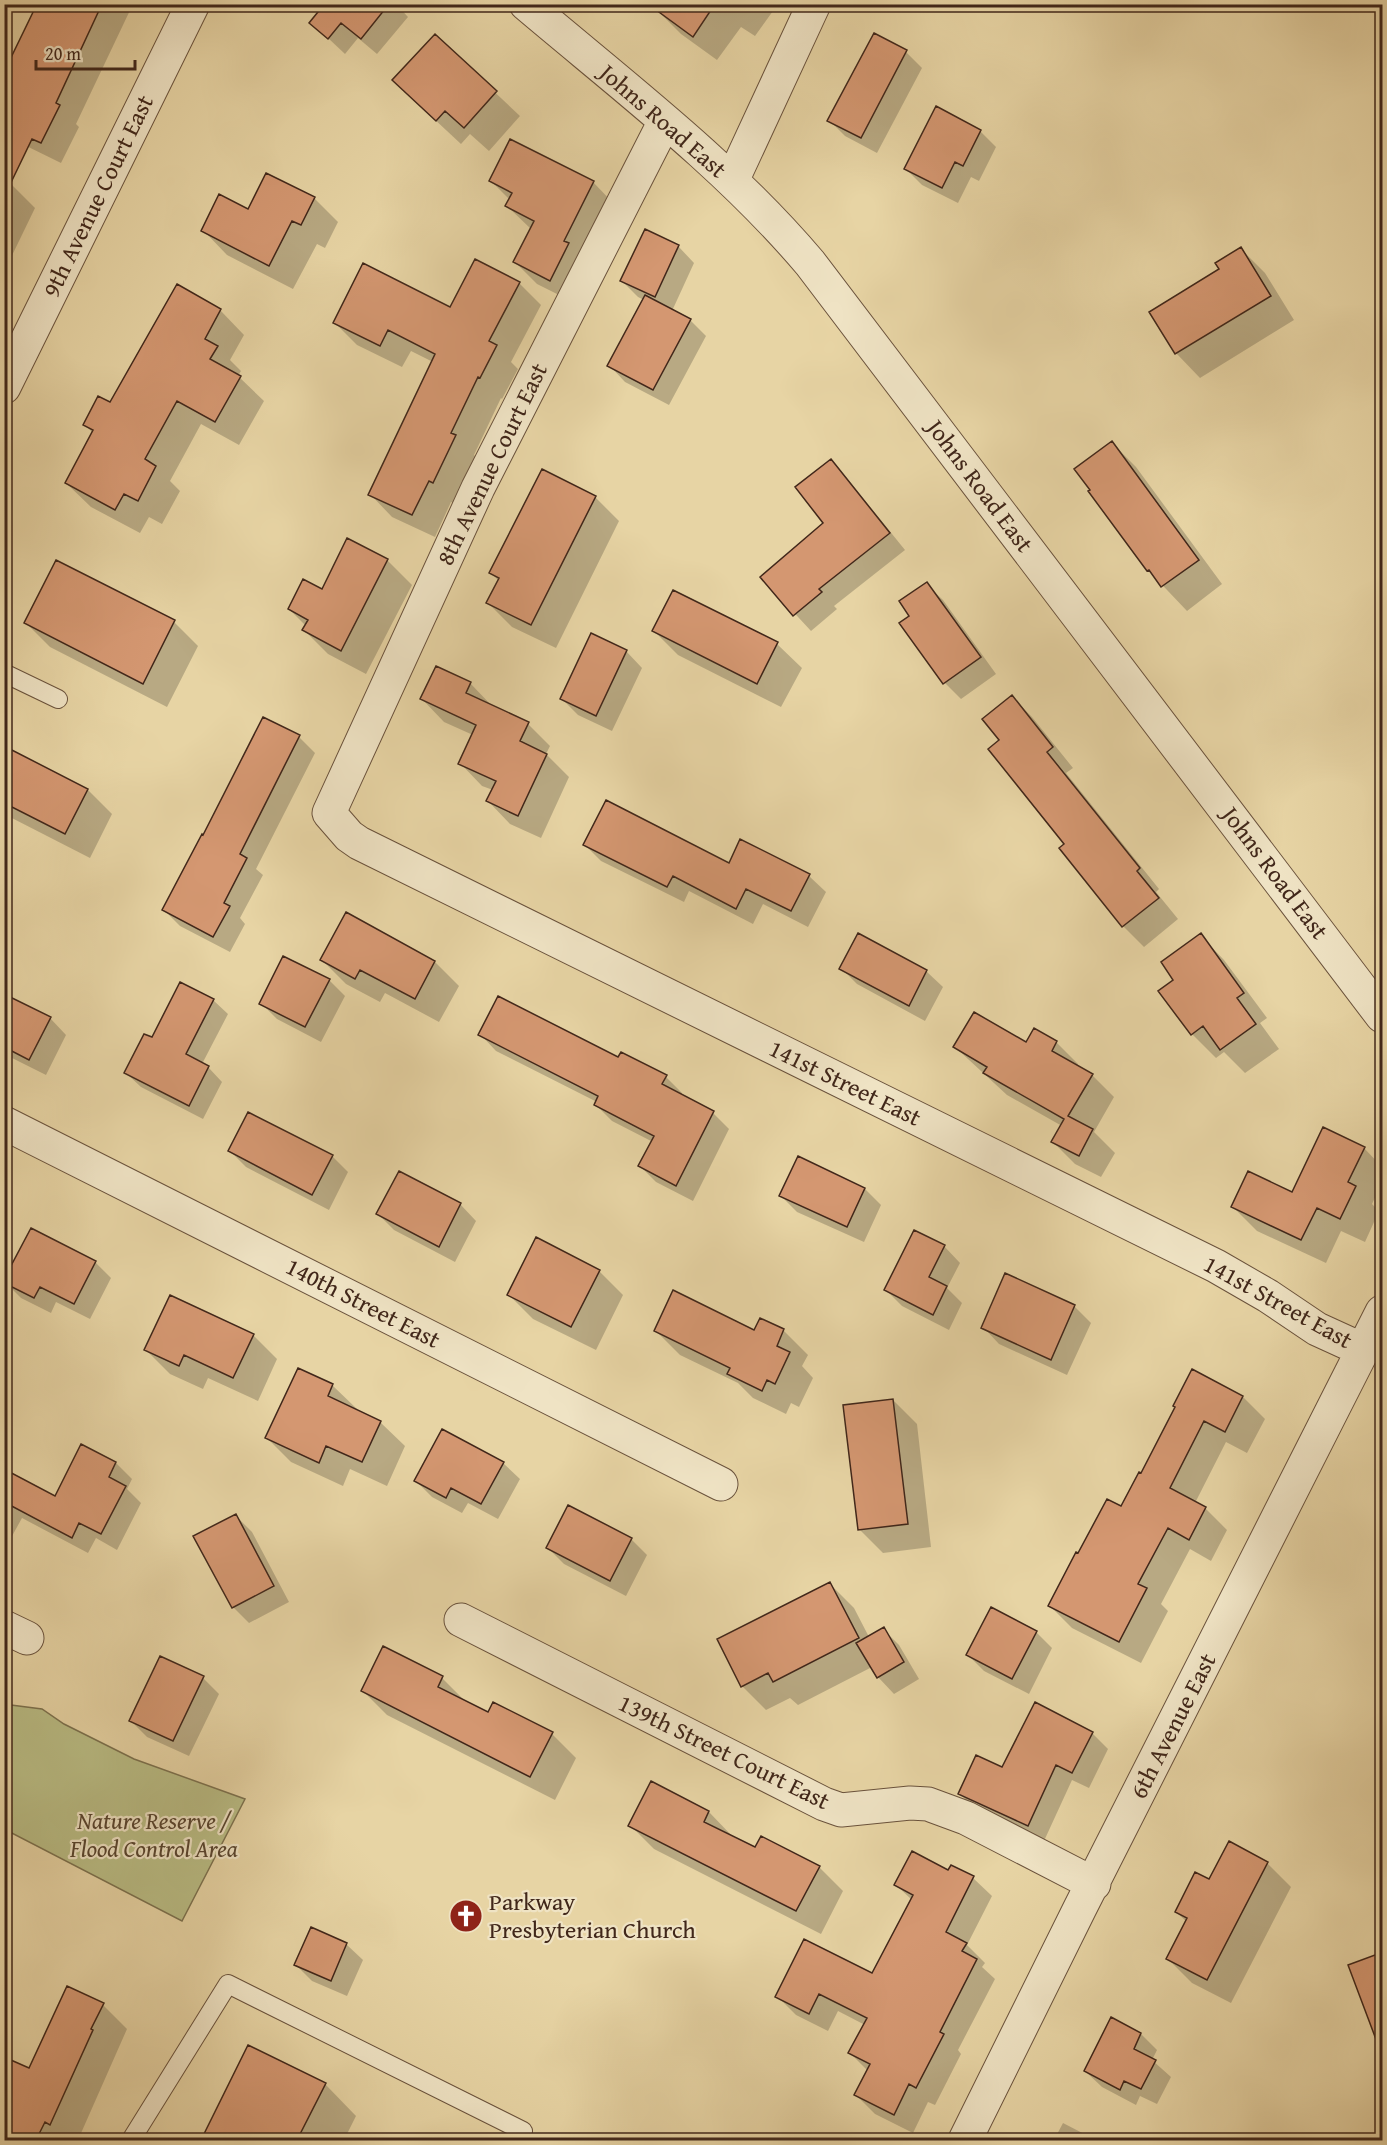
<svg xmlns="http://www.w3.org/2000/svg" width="1387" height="2145" font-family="'Gentium Book Plus',serif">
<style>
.green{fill:#b9bc84;stroke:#7d724f;stroke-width:1.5}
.shadow{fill:#0003}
.building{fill:#d49771;stroke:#41271a;stroke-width:1.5}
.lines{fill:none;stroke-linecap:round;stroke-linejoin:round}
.lane-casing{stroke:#6a523c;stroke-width:20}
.street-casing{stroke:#6a523c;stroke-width:35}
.lane{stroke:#efe3c4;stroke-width:18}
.street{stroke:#efe3c4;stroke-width:33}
.labels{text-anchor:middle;stroke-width:4.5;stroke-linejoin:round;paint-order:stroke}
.street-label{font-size:24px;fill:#41271a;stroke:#efe3c4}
.park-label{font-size:24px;font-style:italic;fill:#59452f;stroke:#efe3c4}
.poi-label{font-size:24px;fill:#41271a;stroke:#efe3c4;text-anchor:start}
</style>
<rect width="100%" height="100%" fill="#e7d4a4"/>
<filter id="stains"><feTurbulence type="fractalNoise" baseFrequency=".00333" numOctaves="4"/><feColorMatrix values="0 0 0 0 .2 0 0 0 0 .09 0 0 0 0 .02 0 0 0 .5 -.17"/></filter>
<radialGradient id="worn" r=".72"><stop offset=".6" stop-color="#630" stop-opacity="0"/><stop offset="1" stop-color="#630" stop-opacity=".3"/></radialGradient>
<!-- green -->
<path class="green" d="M5,1702L11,1705L42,1709L64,1724L134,1759L245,1799L182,1921L8,1831L5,1837Z"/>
<!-- shadow -->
<path class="shadow" d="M56,4H133L76,124L79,127L61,163L4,135V56L12,60Z
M325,4H396L408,17L377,54L358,38L345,54L311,22Z
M661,4H778L755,36L741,27L717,60L681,34L657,10Z
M435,36L520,116L489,151L470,134L461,144L418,104Z
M906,52L922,68L877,153L845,136L829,120Z
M980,131L996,147L979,181L971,177L958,203L922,185L906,169Z
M511,141L593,182L615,205L573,302L537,284L515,262L531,229L507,206L510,200L491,181Z
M4,181L11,184L35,208L4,272Z
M314,198L338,222L325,248L317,244L293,289L227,255L203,230L249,211Z
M678,246L694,263L672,311L690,320L706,336L669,405L625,382L609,365L644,300L638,297L622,281Z
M1241,249L1265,273L1294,320L1200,378L1176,353L1151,312L1221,269Z
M519,283L541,305L511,362L518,369L502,399L501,398L474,455L477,458L455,504L451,502L435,537L392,517L370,494L433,362L411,351L402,367L357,345L335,323L451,309Z
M220,310L244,335L230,360L241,371L238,376L264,401L239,445L201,424L170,481L180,491L162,524L149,517L140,533L91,507L66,483L93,433L85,425Z
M1112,443L1136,467L1222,584L1187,611L1148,570Z
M830,461L846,477L905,550L834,606L837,609L811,631L762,578L825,523Z
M595,497L619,521L556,648L512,627L488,603L499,581L491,573Z
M348,540L387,560L412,585L366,674L328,654L304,630L306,626L289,609L322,591Z
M926,584L943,600L996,674L961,699L945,683L901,623L911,616Z
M673,592L777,644L802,668L781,707L678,655L654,631Z
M174,622L198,646L167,707L50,647L26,623Z
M592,635L626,651L642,668L612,731L578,715L562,699Z
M470,683L492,706L528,724L550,746L546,754L569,777L541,838L510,824L488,801L493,790L482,786L460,763L473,735L444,722L422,699Z
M1012,697L1032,717L1073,768L1066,773L1159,889L1156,892L1178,919L1144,947L1123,926L1061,848L1066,844L1001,740Z
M299,737L315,753L256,869L263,875L240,918L245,924L230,952L180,926L164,910Z
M4,747L88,790L112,814L90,858L4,814Z
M741,841L809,876L826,892L808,927L763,904L753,924L689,891L684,902L601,861L585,845L729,865Z
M346,914L435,962L459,986L439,1022L385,993L380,1002L346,984L322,960Z
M1200,935L1224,960L1267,1018L1260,1023L1279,1049L1245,1073L1224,1052L1216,1058L1192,1034L1175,980Z
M841,968L926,971L943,987L925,1021L857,984Z
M329,980L345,996L321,1042L277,1019L261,1003Z
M4,995L50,1018L66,1035L46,1075L4,1054Z
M213,1000L228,1014L202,1064L208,1067L222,1082L203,1119L141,1087L126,1073L153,1039Z
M480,1034L619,1059L666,1077L682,1093L680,1096L713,1113L729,1129L693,1201L656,1182L640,1166L653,1142L612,1121L596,1105L597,1102L496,1051Z
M1056,1042L1078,1064L1077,1067L1092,1075L1114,1097L1094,1132L1115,1153L1101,1177L1075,1164L1053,1142L1062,1126L1007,1095L955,1047Z
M1364,1148L1382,1167V1183L1372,1204L1379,1211L1365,1242L1341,1231L1326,1263L1257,1231L1233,1207L1293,1194Z
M230,1151L332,1156L348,1172L329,1210L246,1167Z
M399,1173L460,1204L476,1221L455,1262L394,1230L378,1214Z
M865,1189L881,1205L864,1242L797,1212L781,1196Z
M944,1246L960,1263L947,1288L962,1303L949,1330L902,1306L886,1290Z
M95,1262L111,1278L90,1319L56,1302L51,1313L21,1298L5,1282Z
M599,1271L623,1295L596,1350L533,1319L509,1295Z
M1006,1275L1074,1306L1091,1323L1067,1375L999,1344L983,1327Z
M761,1320L783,1330L808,1355L802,1366L813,1378L799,1407L791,1403L786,1414L753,1398L738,1383L680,1355L656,1331L755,1332Z
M253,1335L277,1359L258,1401L208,1378L203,1389L170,1374L146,1350Z
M1192,1371L1243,1397L1265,1419L1247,1453L1226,1442L1195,1503L1205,1508L1227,1530L1211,1561L1190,1549L1161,1604L1168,1611L1141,1663L1072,1628L1050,1606L1079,1555L1121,1508L1142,1475Z
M332,1385L357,1409L356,1411L380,1422L405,1446L387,1486L350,1469L343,1486L291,1462L267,1438Z
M893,1400L917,1424L931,1547L883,1553L859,1529Z
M443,1431L503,1463L520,1479L498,1519L468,1503L462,1513L432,1497L416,1481Z
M82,1446L116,1463L132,1479L127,1489L141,1503L117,1550L96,1538L88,1553L22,1518L6,1547H4V1471L55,1498Z
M236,1516L252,1532L289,1602L249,1623L233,1607Z
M631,1539L647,1555L626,1596L564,1564L548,1548Z
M830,1584L854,1608L869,1637L883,1629L899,1645L919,1679L894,1694L878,1677L872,1667L798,1705L790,1698L766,1710L742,1686Z
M1036,1632L1052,1648L1029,1694L984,1671L968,1655Z
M384,1648L442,1678L466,1702L489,1714L552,1734L576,1758L555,1800L387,1715L363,1691Z
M203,1678L219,1694L189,1756L147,1737L131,1721Z
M1092,1733L1108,1749L1089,1788L1072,1780L1044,1841L976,1810L960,1794L1003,1769Z
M651,1783L709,1812L733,1837L755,1849L819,1867L843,1891L821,1934L654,1849L630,1825Z
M1267,1863L1291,1887L1231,2003L1192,1983L1168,1959L1187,1922L1176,1912L1210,1881Z
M952,1867L973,1878L992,1896L967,1945L985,1963L982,1967L995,1979L958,2050L961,2054L935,2105L928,2102L913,2133L875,2114L856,2095L868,2071L850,2053L865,2025L838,2011L828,2031L796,2015L777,1996L873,1975L912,1900L896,1885L949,1872Z
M346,1944L363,1960L347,1996L312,1981L296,1965Z
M103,2005L127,2029L78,2140H4V2059L30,2070Z
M1141,2034L1157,2050L1152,2060L1171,2077L1157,2104L1140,2096L1136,2105L1102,2087L1085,2071Z
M249,2047L325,2084L356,2116L344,2140H202Z
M1063,2123L1096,2140H1054Z"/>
<!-- building -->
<path class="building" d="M37,4H102L56,103L60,105L41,143L32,139L4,197V72Z
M319,4H389L361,39L341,23L328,39L309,23L322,7Z
M648,4H715L693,37Z
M874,33L907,50L861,138L827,121Z
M435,34L497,91L464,128L445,111L436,121L392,80Z
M936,106L981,130L963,166L955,162L942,188L904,169Z
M510,139L594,181L564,241L569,243L550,281L513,262L534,221L505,206L512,193L489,181Z
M266,173L315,197L301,225L292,221L269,266L201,231L219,194L248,209Z
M645,229L679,245L655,297L620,281Z
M1241,247L1271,296L1175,354L1149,312L1219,269L1215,263Z
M475,259L520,282L489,341L497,345L480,378L478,377L451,433L456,435L433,483L429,481L412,515L368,495L435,354L388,330L380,346L333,323L363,263L450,307Z
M177,284L221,309L205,339L218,346L210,359L241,376L215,422L177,401L145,459L156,466L138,501L124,494L115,510L65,483L93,430L83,425L98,396L110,402Z
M645,295L691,319L653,390L607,366Z
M1112,441L1199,560L1161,587L1149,570L1147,571L1088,491L1090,490L1074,469Z
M831,459L890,533L819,589L822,592L793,616L760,577L823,523L795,487Z
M542,469L596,496L531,625L486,603L499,578L489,573Z
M347,538L388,559L341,651L302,630L308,620L288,609L303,579L322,589Z
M56,560L175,620L143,684L24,623Z
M927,582L981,657L943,684L899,623L909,616L899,601Z
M673,590L778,642L757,684L652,631Z
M591,633L627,650L596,716L560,699Z
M436,666L471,682L466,693L529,722L520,741L547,754L518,816L486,801L496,781L458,764L476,725L420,699Z
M1012,695L1053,747L1047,752L1140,868L1137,871L1159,898L1122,927L1059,848L1064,844L988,749L999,740L982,719Z
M263,717L300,735L240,854L247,858L224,903L230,906L213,937L162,910L202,834L203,835Z
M4,746L88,789L65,834L4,803Z
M606,800L729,863L740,839L810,874L791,911L746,889L736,909L673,876L667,887L583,845Z
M346,912L435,961L415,999L360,970L355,979L320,960Z
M858,933L927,970L909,1006L839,969Z
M1201,933L1244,993L1237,998L1256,1024L1220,1050L1203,1026L1191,1035L1158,991L1173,980L1161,962Z
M283,956L330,979L305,1027L259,1004Z
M180,982L214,999L186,1054L209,1066L189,1106L124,1073L144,1034L152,1037Z
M4,994L51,1017L29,1060L4,1047Z
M498,996L618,1057L621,1052L667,1075L662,1084L714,1111L676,1186L638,1166L654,1136L594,1105L598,1096L478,1035Z
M974,1012L1026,1042L1034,1028L1057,1041L1052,1051L1093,1074L1068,1116L1093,1129L1079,1156L1051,1142L1064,1119L983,1073L987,1067L953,1047Z
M248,1112L333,1155L312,1195L228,1151Z
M1323,1127L1365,1147L1348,1182L1356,1186L1340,1219L1317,1208L1301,1240L1231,1207L1248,1171L1292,1192Z
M798,1156L865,1188L847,1227L779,1196Z
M399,1171L461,1203L439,1247L376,1214Z
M31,1228L96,1261L74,1304L40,1287L34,1298L4,1283V1279Z
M914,1230L945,1245L929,1277L947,1286L933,1315L884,1290Z
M536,1237L600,1270L571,1327L507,1295Z
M1005,1273L1075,1305L1051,1360L981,1328Z
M673,1290L754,1330L760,1318L784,1329L777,1346L790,1352L775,1384L767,1380L762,1391L727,1374L730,1368L654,1331Z
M170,1295L254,1334L233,1378L184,1355L179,1366L144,1350Z
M298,1368L333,1384L328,1396L381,1421L362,1462L326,1446L319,1463L265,1438Z
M1192,1369L1243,1396L1225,1432L1204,1421L1170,1488L1206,1507L1189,1540L1168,1528L1138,1584L1147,1588L1119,1642L1048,1606L1076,1552L1078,1553L1107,1499L1121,1506L1139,1472L1141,1473L1175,1407L1173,1406Z
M893,1399L908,1524L858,1530L843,1405Z
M442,1429L504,1462L481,1504L451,1488L446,1498L414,1481Z
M81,1444L116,1462L109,1477L126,1486L101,1534L79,1523L72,1538L4,1502V1469L55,1496Z
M568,1505L632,1538L610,1581L546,1548Z
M236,1514L274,1586L232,1608L193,1536Z
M830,1582L859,1638L773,1682L768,1673L741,1687L717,1639Z
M991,1607L1037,1631L1012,1679L966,1655Z
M884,1627L904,1662L877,1678L856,1643Z
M383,1646L443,1676L438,1687L488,1712L493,1702L553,1732L530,1777L361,1691Z
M160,1656L204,1676L173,1741L129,1721Z
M1035,1702L1093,1732L1072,1773L1056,1765L1028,1826L958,1794L976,1755L1002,1767Z
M651,1781L709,1811L704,1822L755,1847L761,1836L820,1866L796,1911L628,1826Z
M1229,1841L1268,1862L1207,1980L1166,1959L1187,1918L1175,1912L1195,1872L1209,1879Z
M912,1851L948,1870L951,1865L974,1876L946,1932L967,1943L962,1951L977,1959L940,2032L944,2034L916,2088L909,2084L894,2115L854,2095L870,2064L848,2053L867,2018L819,1994L809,2014L775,1997L804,1939L872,1973L913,1895L894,1885Z
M311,1927L347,1943L331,1981L294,1965Z
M1383,1952V2050H1380L1348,1965Z
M67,1986L104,2003L91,2029L93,2030L50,2125L45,2122L36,2140H4V2057L29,2068Z
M1111,2017L1141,2033L1134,2049L1156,2060L1141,2089L1124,2081L1120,2090L1084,2071Z
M248,2045L326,2083L297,2140H201Z"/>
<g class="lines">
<defs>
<path id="lane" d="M4,673L58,699
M131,2140L228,1984L523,2131L518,2140"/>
<path id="street" d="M526,4C624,87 727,165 810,263L1382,1016
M665,121L478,488L329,813L349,836L359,843L1216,1266L1268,1296L1317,1329L1363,1350
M732,181L814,4
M4,387L193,4
M4,1123L721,1484
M461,1620L824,1804L841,1810L910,1803L928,1804L966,1818L1094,1884
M4,1627L27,1638
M965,2140L1080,1908L1382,1312"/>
</defs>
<!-- lane casing -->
<use href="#lane" class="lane-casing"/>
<!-- street casing -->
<use href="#street" class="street-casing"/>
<!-- lane -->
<use href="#lane" class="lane"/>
<!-- street -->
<use href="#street" class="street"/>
</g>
<!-- icons -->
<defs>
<symbol id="church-disc" viewBox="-11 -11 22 22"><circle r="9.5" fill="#8f2418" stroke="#efe3c4"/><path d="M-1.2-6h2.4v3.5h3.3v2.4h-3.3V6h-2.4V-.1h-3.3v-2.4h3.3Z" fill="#fff"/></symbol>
</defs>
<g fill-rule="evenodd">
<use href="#church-disc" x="447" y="1897" width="38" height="38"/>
</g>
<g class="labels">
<!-- street labels -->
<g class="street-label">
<text transform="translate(663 121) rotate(41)" y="8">Johns Road East</text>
<text transform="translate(98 196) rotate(-64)" y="8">9th Avenue Court East</text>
<text transform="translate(492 464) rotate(-64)" y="8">8th Avenue Court East</text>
<text transform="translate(980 486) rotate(53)" y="8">Johns Road East</text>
<text transform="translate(1275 873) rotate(53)" y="8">Johns Road East</text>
<text transform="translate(845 1083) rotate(26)" y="8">141st Street East</text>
<text transform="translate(1278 1302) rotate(29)" y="8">141st Street East</text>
<text transform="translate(363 1303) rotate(27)" y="8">140th Street East</text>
<text transform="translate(1173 1726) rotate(-63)" y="8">6th Avenue East</text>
<text transform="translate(724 1752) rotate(26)" y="8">139th Street Court East</text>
</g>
<!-- park labels -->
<g class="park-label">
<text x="154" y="1829">Nature Reserve /<tspan x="154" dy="28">Flood Control Area</tspan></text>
</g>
<!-- poi labels -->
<g class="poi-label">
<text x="489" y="1910">Parkway<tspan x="489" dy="28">Presbyterian Church</tspan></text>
</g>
</g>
<!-- margin -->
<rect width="1387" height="2145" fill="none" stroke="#e7d4a4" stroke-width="24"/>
<rect x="6" y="6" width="1375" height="2133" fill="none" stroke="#41271a" stroke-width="3"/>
<rect x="12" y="12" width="1363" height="2121" fill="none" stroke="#41271a" stroke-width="1.5"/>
<!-- scale -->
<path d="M36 60v9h99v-9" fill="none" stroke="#41271a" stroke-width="3"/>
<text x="45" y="60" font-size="18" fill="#41271a" stroke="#efe3c4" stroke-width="4.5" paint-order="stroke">20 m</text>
<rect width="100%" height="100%" filter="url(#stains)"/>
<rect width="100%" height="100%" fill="url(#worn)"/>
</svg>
